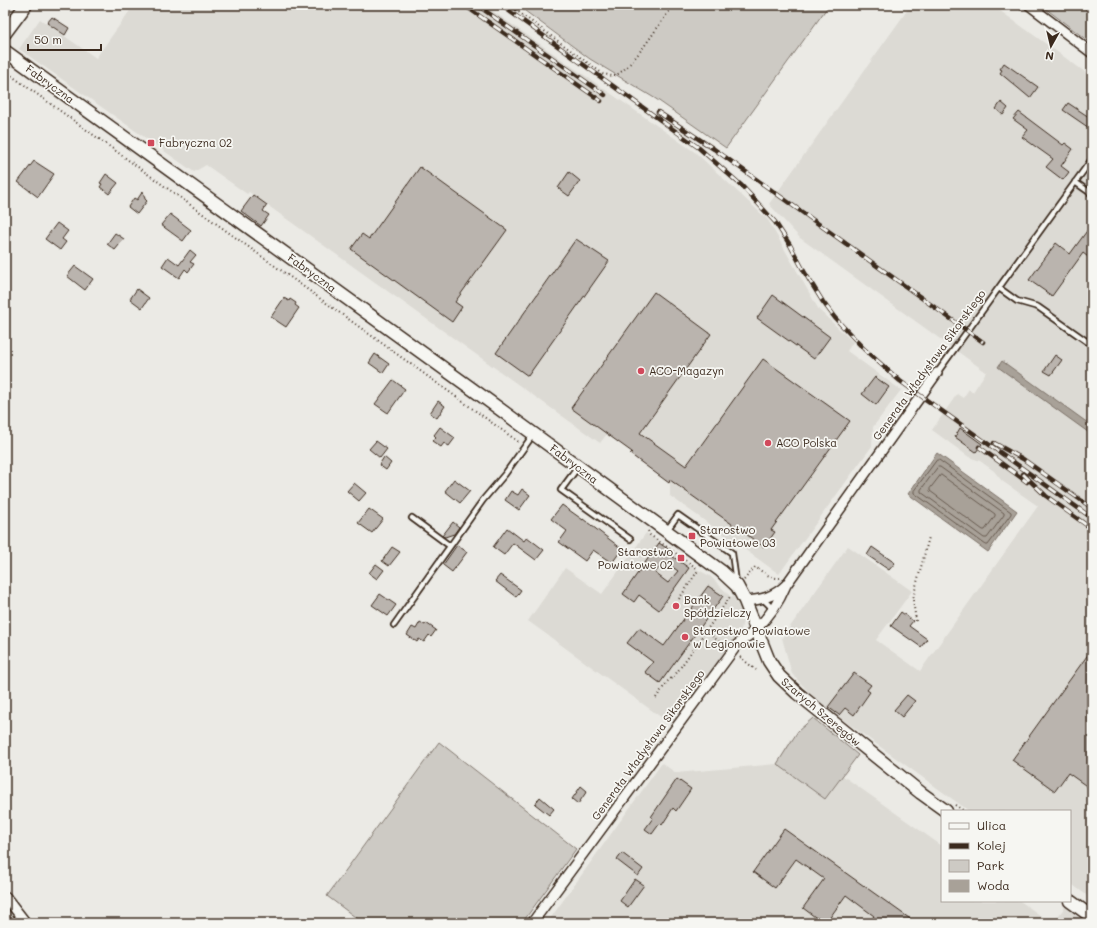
<svg xmlns="http://www.w3.org/2000/svg" width="1097" height="928" font-family="Mali,sans-serif">
<style>
.built{fill:#dcdad4}
.green{fill:#cdcac4;stroke:#847a71}
.water{fill:#a8a198;stroke:#7c7167}
.lines{fill:none;stroke-linecap:round;stroke-linejoin:round}
.shore{stroke:#675a4f;stroke-width:1}
.building{fill:#bab4ae;stroke:#3b2a1e;fill-rule:evenodd}
.lane-casing{stroke:#3b2a1e;stroke-width:8}
.street-casing{stroke:#3b2a1e;stroke-width:12}
.secondary-casing{stroke:#3b2a1e;stroke-width:15}
.path{stroke:#3b2a1e;stroke-width:2;stroke-dasharray:1 3;stroke-linecap:butt}
.lane{stroke:#f6f6f2;stroke-width:4.5}
.street{stroke:#f6f6f2;stroke-width:9}
.secondary{stroke:#f6f6f2;stroke-width:12}
.rail-casing{stroke:#3b2a1e;stroke-width:4.5}
.rail{stroke:#f6f6f2;stroke-width:3;stroke-dasharray:9;stroke-linecap:butt}
.poi-dot{fill:#d1495b;stroke:#f6f6f2;stroke-width:1.5}
.labels{text-anchor:middle;stroke-width:3.5;stroke-linejoin:round;paint-order:stroke}
.street-label{font-size:11px;fill:#3b2a1e;stroke:#f6f6f2}
.poi-label{font-size:11px;fill:#3b2a1e;stroke:#f6f6f2;text-anchor:start}
</style>
<rect width="100%" height="100%" fill="#ebeae5"/>
<filter id="ink" filterUnits="userSpaceOnUse"><feTurbulence type="fractalNoise" baseFrequency=".025" numOctaves="2"/><feDisplacementMap in="SourceGraphic" scale="8" xChannelSelector="R" yChannelSelector="G"/><feConvolveMatrix kernelMatrix="1 2 1 2 8 2 1 2 1" color-interpolation-filters="sRGB"/></filter>
<g filter="url(#ink)">
<!-- built -->
<path class="built" d="M134,5H484L696,153L768,220L819,310L853,342L847,351L901,390L873,427L872,446L779,574L670,496V483L630,454L632,452L607,434L600,443L249,192L247,194L206,165L194,172L19,49L40,19L96,58Z
M911,5H992L1092,77V899L1070,883V811H969L817,701L792,674L782,638L848,546L912,591L876,640L920,671L1038,506L1002,481L994,471L980,461L969,457L932,430L957,394L963,398L969,389L973,392L986,372L800,238L769,204Z
M646,533L693,567L710,576L731,597L733,596L741,611L743,620L741,630L672,725L528,621L565,568L602,594Z
M791,739L942,846V901H1020L1051,923H547L662,763L676,773L777,764Z
M1065,907L1086,923H1053Z"/>
<!-- green -->
<path class="green" d="M517,5H829L726,148L656,99L590,59Z
M1041,5H1080L1092,14V44Z
M813,718L858,755L825,799L777,764L798,731Z
M439,742L576,849L522,923H363L327,896Z
M5,904L19,923H5Z"/>
<!-- water -->
<path class="water" d="M1002,361L1092,426V435L998,367Z
M937,453L1017,511L988,552L908,494Z"/>
<g class="lines">
<!-- shore -->
<path class="shore" d="M937,460H939L1011,512V514L988,545H986L914,493V491Z
M938,467H940L1004,513V515L987,538H984L921,492V490Z
M941,475L995,514V516L985,530H983L930,491V489Z"/>
</g>
<!-- building -->
<path class="building" d="M52,17L69,28L65,35L47,23Z
M1004,63L1038,87L1030,98L1000,73L1002,70L1000,69Z
M1001,102L1008,108L1003,115L996,109Z
M1068,103L1092,119V130L1063,110Z
M1019,112L1063,145L1065,143L1073,149L1061,166L1069,172L1063,180L1046,167L1053,159L1022,137L1028,130L1013,119Z
M34,161L54,174L38,197L18,182Z
M420,167L507,230L455,302L462,307L452,322L351,249L362,234L369,239Z
M569,172L580,181L569,196L558,188Z
M106,174L118,183L109,194L100,187L102,184L100,183Z
M143,191L145,199L147,201L137,214L128,207L134,198L137,200Z
M253,195L267,205L263,211L269,215L261,226L241,211Z
M170,214L191,230L183,241L161,225Z
M57,223L68,231L62,239L66,242L60,250L45,239Z
M1092,224V260L1083,253L1052,296L1029,280L1056,243L1070,254Z
M115,233L124,239L115,250L107,244Z
M576,239L609,261L528,376L496,353Z
M190,250L196,255L190,262L194,264L188,272L185,269L179,278L162,266L168,257L179,265Z
M75,266L93,279L85,290L67,276Z
M137,289L149,298L142,308L130,299Z
M654,292L711,334L640,433L686,466L763,359L850,421L771,530L775,532L764,547L670,480L669,483L630,454L632,452L571,408Z
M773,295L830,337L814,359L757,318Z
M284,298L289,301L290,299L296,303L295,305L299,308L286,327L271,317Z
M375,354L389,364L383,373L369,363Z
M1055,355L1062,360L1051,375L1044,371Z
M875,377L889,387L876,405L862,394Z
M393,380L405,389L388,413L375,404Z
M438,401L445,406L437,418L430,413Z
M440,427L455,438L449,446L444,443L441,447L432,441L436,437L434,435Z
M960,428L982,444L976,452L955,437Z
M376,441L387,449L380,458L369,449Z
M384,457L391,463L386,470L379,465Z
M454,479L470,491L460,503L445,491Z
M354,483L366,493L359,501L347,491Z
M522,489L530,495L519,510L505,500L511,491L518,495Z
M562,505L583,520V519L622,549L612,563L593,550L585,561L559,542L567,531L551,519Z
M369,509L383,519L372,533L358,523Z
M453,522L459,527L454,534L445,537L442,536Z
M507,528L524,541L527,537L544,550L536,560L513,543L504,555L493,547Z
M659,543L671,551L669,554L689,568L659,610L639,595L634,602L623,594ZM664,561L678,571L668,583L655,573Z
M457,545L467,552L452,572L443,565Z
M392,547L400,552L389,566L382,561Z
M872,547L895,563L889,570L867,555Z
M376,564L384,570L377,579L369,573Z
M500,575L521,590L516,597L495,581Z
M708,586L723,596L660,683L645,672L653,662L627,643L639,628L664,646Z
M380,594L396,605L388,616L372,605Z
M901,612L913,621L909,626L927,639L921,647L891,626Z
M420,622L425,625L426,623L436,630L431,637L429,635L424,642L419,639L417,642L407,635L412,627L416,629Z
M1092,649V790L1068,773L1055,791L1012,760Z
M854,673L871,685L867,690L870,692L854,715L845,708L839,715L828,707Z
M907,695L915,701L902,717L894,710Z
M677,779L691,789L676,811L673,808L662,825L660,823L652,834L645,829L653,818L651,817Z
M581,786L587,791L578,804L572,799Z
M540,797L554,809L549,815L535,804Z
M784,829L916,923H869L874,916L846,895L826,923H823L803,908L824,879L796,859L775,888L753,872Z
M622,853L643,869L638,876L617,860Z
M635,879L644,885L628,907L620,901Z"/>
<g class="lines">
<defs>
<path id="lane" d="M1075,182L1092,194
M999,288L1017,301L1038,307L1092,345
M937,373L1092,159
M578,467L561,490L630,539
M412,518L450,546
M667,530L678,515L732,553L736,582
M763,599L770,606L772,611
M394,625L483,500L505,474L533,435"/>
<path id="street" d="M1029,5L1092,53
M745,601C761,600 774,597 786,585L937,373
M5,896L26,923
M532,923L737,645C743,639 751,635 756,629C770,616 779,602 786,585"/>
<path id="secondary" d="M5,33L26,5
M5,51L486,399L721,571L737,586L745,601L769,661L779,676L797,693L921,793L946,811
M1070,901L1092,917"/>
</defs>
<!-- lane casing -->
<use href="#lane" class="lane-casing"/>
<!-- street casing -->
<use href="#street" class="street-casing"/>
<!-- secondary casing -->
<use href="#secondary" class="secondary-casing"/>
<!-- path -->
<path class="path" d="M509,5L603,74C606,74 610,76 613,76C629,74 662,19 674,5
M1014,5L1021,10
M5,71L520,443
M648,531L650,535L698,569
M744,580L755,567C763,572 771,579 780,578
M679,599L699,569
M916,621L913,600L915,590L929,537
M706,631L725,646
M740,657L756,670
M656,698L667,682L675,675L730,597
M955,805L964,811"/>
<!-- lane -->
<use href="#lane" class="lane"/>
<!-- street -->
<use href="#street" class="street"/>
<!-- secondary -->
<use href="#secondary" class="secondary"/>
<defs>
<path id="rail" d="M464,5L601,101
M477,5L605,95
M501,5L699,148L742,186L775,222L790,245L805,273L823,302L835,318L864,349L900,381L1092,518
M658,112L714,149L983,342
M994,443L1023,459L1092,508
M979,447L1027,482
M1023,474L1046,496L1092,529"/>
</defs>
<!-- rail casing -->
<use href="#rail" class="rail-casing"/>
<!-- rail -->
<use href="#rail" class="rail"/>
</g>
</g>
<!-- markers -->
<g class="poi-dot">
<rect x="147" y="139" width="8" height="8" rx="2"/>
<circle cx="641" cy="371" r="4"/>
<circle cx="768" cy="443" r="4"/>
<rect x="688" y="532" width="8" height="8" rx="2"/>
<rect x="677" y="554" width="8" height="8" rx="2"/>
<circle cx="676" cy="606" r="4"/>
<circle cx="685" cy="637" r="4"/>
</g>
<g class="labels">
<!-- street labels -->
<g class="street-label">
<text transform="translate(50 84) rotate(36)" y="4">Fabryczna</text>
<text transform="translate(312 273) rotate(36)" y="4">Fabryczna</text>
<text transform="translate(929 365) rotate(-54)" y="4">Generała Władysława Sikorskiego</text>
<text transform="translate(574 464) rotate(37)" y="4">Fabryczna</text>
<text transform="translate(821 712) rotate(40)" y="4">Szarych Szeregów</text>
<text transform="translate(648 745) rotate(-54)" y="4">Generała Władysława Sikorskiego</text>
</g>
<!-- poi labels -->
<g class="poi-label">
<text x="159" y="147">Fabryczna 02</text>
<text x="649" y="375">ACO-Magazyn</text>
<text x="776" y="447">ACO Polska</text>
<text x="700" y="534">Starostwo<tspan x="700" dy="13">Powiatowe 03</tspan></text>
<text x="673" y="556" text-anchor="end">Starostwo<tspan x="673" dy="13">Powiatowe 02</tspan></text>
<text x="684" y="604">Bank<tspan x="684" dy="13">Spółdzielczy</tspan></text>
<text x="693" y="635">Starostwo Powiatowe<tspan x="693" dy="13">w Legionowie</tspan></text>
</g>
</g>
<!-- margin -->
<rect width="1097" height="928" fill="none" stroke="#f6f6f2" stroke-width="20"/>
<rect x="10" y="10" width="1077" height="908" fill="none" stroke="#3b2a1e" stroke-width="1.5" filter="url(#ink)"/>
<!-- legend -->
<rect x="941" y="810" width="130" height="92" fill="#f6f6f2" stroke="#aba49d"/>
<rect x="949" y="823" width="20" height="6" fill="#f6f6f2" stroke="#aba49d"/>
<text x="977" y="830" font-size="12" fill="#3b2a1e">Ulica</text>
<rect x="949" y="843" width="20" height="6" fill="#3b2a1e" stroke="#aba49d"/>
<text x="977" y="850" font-size="12" fill="#3b2a1e">Kolej</text>
<rect x="949" y="860" width="20" height="12" fill="#cdcac4" stroke="#aba49d"/>
<text x="977" y="870" font-size="12" fill="#3b2a1e">Park</text>
<rect x="949" y="880" width="20" height="12" fill="#a8a198" stroke="#aba49d"/>
<text x="977" y="890" font-size="12" fill="#3b2a1e">Woda</text>
<!-- north arrow -->
<g transform="translate(1051 46) rotate(188)" stroke="#f6f6f2" stroke-width="3" paint-order="stroke">
<path d="M0-3L7 15L0 10L-7 15Z" fill="#3b2a1e"/>
<text y="-6" font-size="11" font-weight="bold" text-anchor="middle" fill="#3b2a1e">N</text>
</g>
<!-- scale -->
<path d="M28 44v6h73v-6" fill="none" stroke="#3b2a1e" stroke-width="2"/>
<text x="34" y="44" font-size="12" fill="#3b2a1e" stroke="#f6f6f2" stroke-width="3" paint-order="stroke">50 m</text>
</svg>
